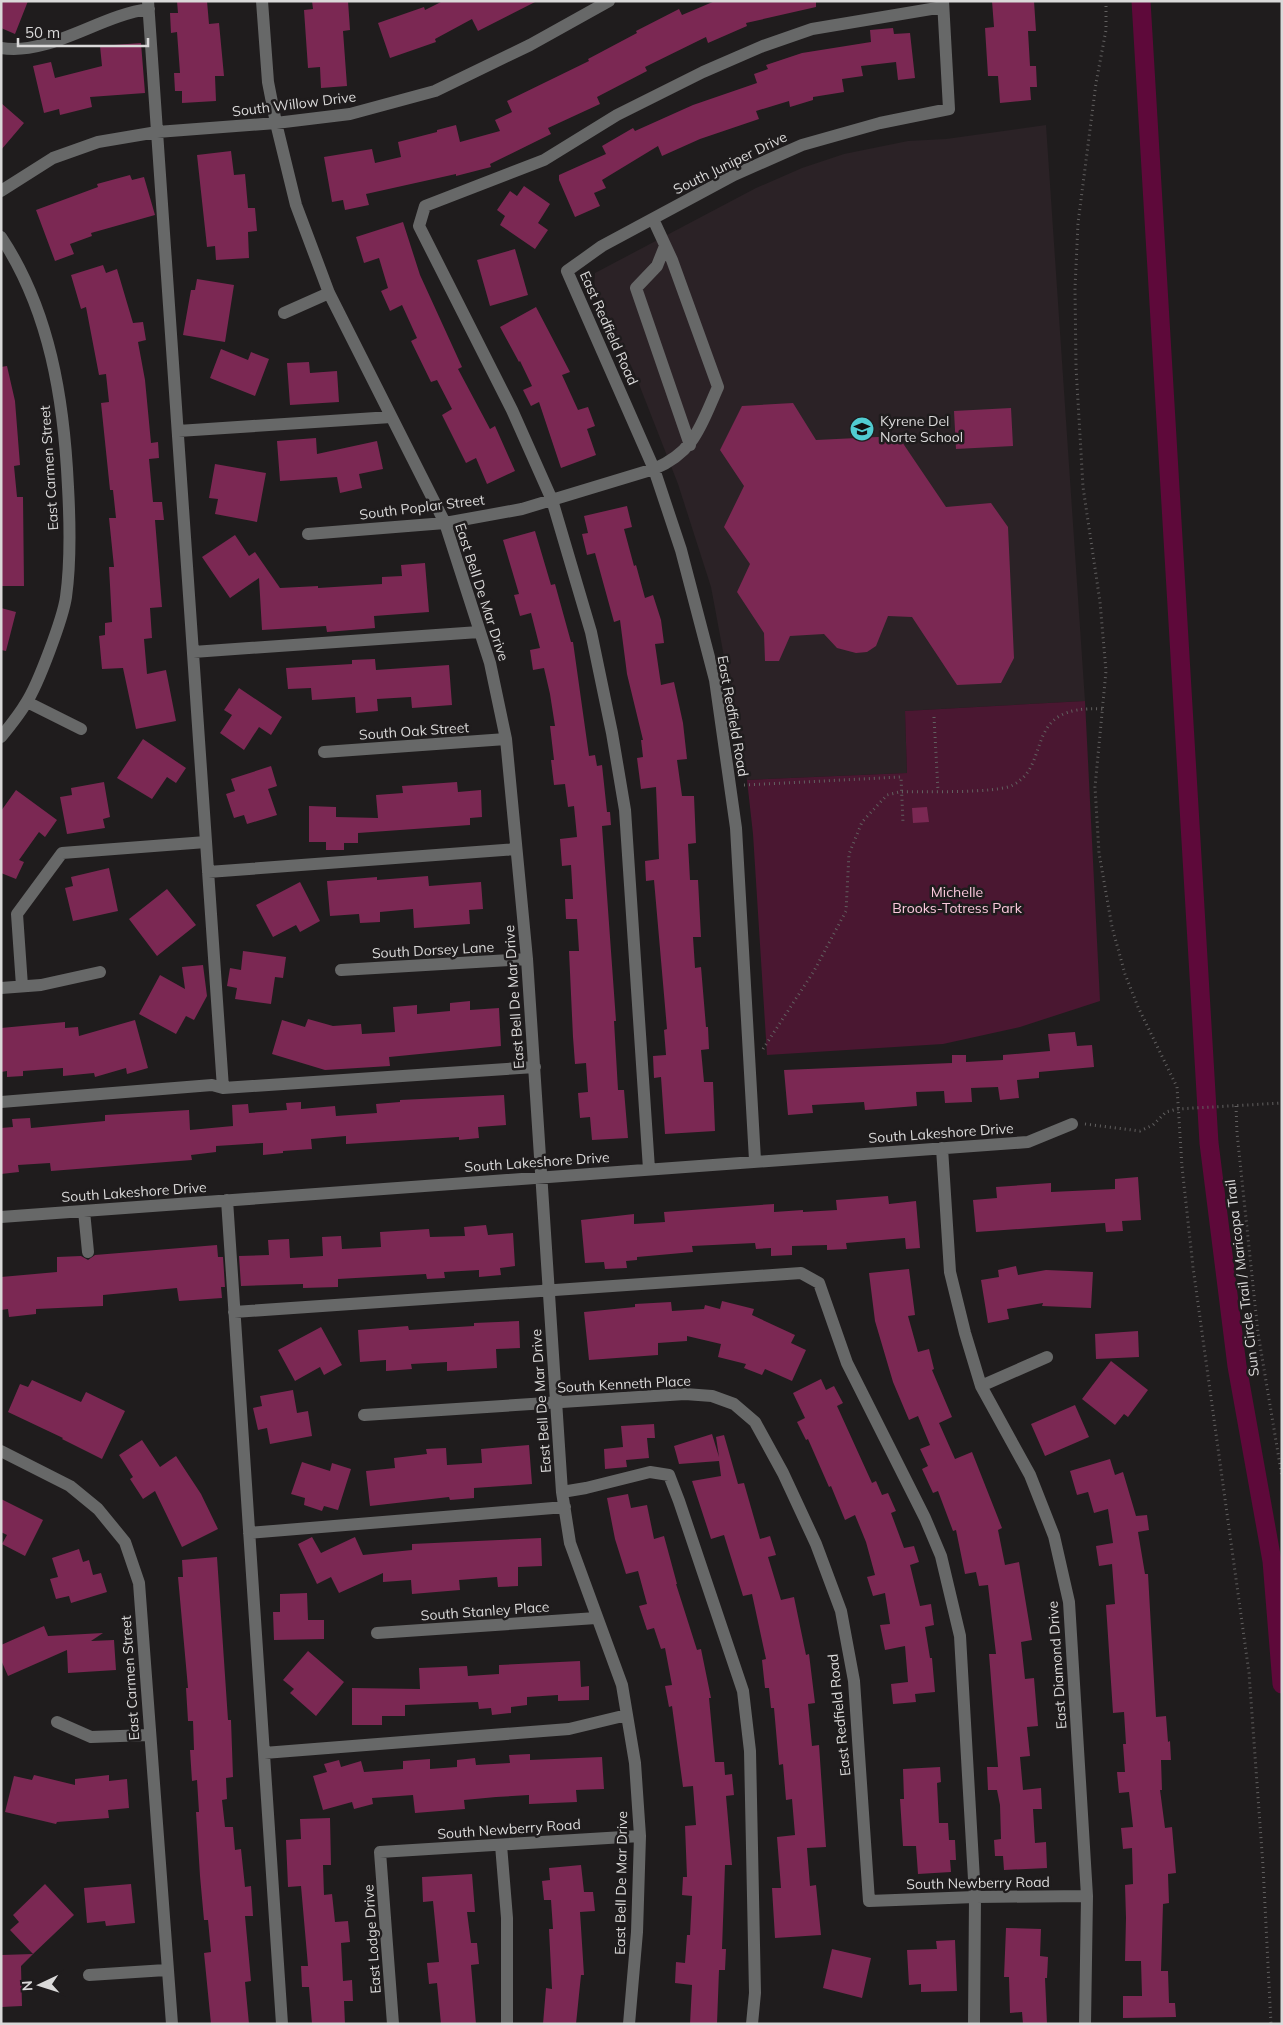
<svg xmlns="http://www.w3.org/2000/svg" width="1283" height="2025" font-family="Mulish,sans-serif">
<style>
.built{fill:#2b2226}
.green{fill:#4a1731}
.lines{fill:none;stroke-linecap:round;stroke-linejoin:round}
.canal{stroke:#5e093a;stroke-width:19}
.building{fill:#7b2853}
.path{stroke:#626060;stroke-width:3;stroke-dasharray:1 4;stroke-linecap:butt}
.minor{stroke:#676868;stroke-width:12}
.labels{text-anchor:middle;stroke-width:5;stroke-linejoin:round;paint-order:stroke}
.street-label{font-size:14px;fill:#dad9d9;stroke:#1f1c1d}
.poi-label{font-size:14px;fill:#dad9d9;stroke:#1f1c1d;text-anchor:start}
.park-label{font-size:14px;fill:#fbc9dd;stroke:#1f1c1d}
</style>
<rect width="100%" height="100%" fill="#1f1c1d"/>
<!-- built -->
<path class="built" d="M1046,125L1085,701L905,711L907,773L747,780L711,587L678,484L635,374L594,290L595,273L756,188L802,168L844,154L908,141L946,139Z"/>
<!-- green -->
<path class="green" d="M1085,701L1100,1001L1020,1027L943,1044L767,1055L753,834L747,780L907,773L905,711Z"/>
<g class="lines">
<!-- canal -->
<path class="canal" d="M1141,1L1209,1143L1237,1366L1272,1561L1282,1684"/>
</g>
<!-- building -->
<path class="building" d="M1,1H28L15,34L1,28Z
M177,1H207L209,24L219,23L224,76H215L216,101L182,103V91H175L174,73H180L177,32L171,33L170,13H178Z
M312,1H348L350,30L343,31L347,86L321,88L320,67L308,68L304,10L313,9Z
M443,1H537L478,31L472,19L435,39L436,42L390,58L378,23L424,7L425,10Z
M715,1H816V7L746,23L747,26L708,43L706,37L645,67L647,71L597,97L600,104L548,128L551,134L490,164L491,167L456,176V174L366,194L369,205L345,210L343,200L332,202L324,157L372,149L375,163L401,157L398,142L437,132V130L456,125L460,142L500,131L495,120L512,112L507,101L589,61L588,59L637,33L636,31L679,9L682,15Z
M992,1H1034L1036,31H1028L1030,66H1036L1037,87H1030L1031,100L1000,103L998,76H988L985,28L994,27Z
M893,28L894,34L910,33L915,78L898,80L896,62L861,66L863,76L842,79L844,92L813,97V100L790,107L789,101L756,111L759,119L700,139L662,156L658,146L602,180L606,188L594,193L600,206L575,217L559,180V175L606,154L602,146L633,128L635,131L693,105L757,83L754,74L768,69L766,65L802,53L871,42L870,30Z
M141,43L145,93L90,97L92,107L60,115L59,109L44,113L33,66L51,62L55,78L102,66L100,46Z
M1,103L24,123L1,150Z
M231,151L234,175L245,174L248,208H255L257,231L248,232L249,258L216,260L215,246L207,247L197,155Z
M130,175L132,180L144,177L155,215L91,233L92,236L70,244L74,254L55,261L36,210L98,187L97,184Z
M524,186L550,204L538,223L548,230L535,249L500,225L505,216L497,210L510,191L517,196Z
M403,222L420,275L462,367L458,369L490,429L495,426L515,471L487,484L476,458L466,463L442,415L452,409L437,380L431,382L411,341L417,338L402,305L390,311L381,291L388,288L379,258L364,263L356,237Z
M515,249L528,295L490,306L477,260Z
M103,265L106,273L117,269L133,323L143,322L146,340L138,342L145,380L151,443L158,442L159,458L149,459L153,502H162L164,520H155L162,607L150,608L152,638L144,639L147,674L166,670L176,721L136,729L123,668L102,669L99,636L105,635V623L112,622L109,567H114L109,518H116L113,490H110L101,403L109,402L106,374L99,375L86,307L81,309L71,275Z
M197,279L234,285L225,342L183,335L191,290H195Z
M536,307L570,372L562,375L578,410L588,407L595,426L587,429L596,455L561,468L539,402L531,406L523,390L532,386L520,361L519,362L500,327Z
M221,349L248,360L251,352L269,359L255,396L210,378Z
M309,362L310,373L337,371L339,402L290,405L287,363Z
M7,366L15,401L20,465L14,466L17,497H23L24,586H1V367Z
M793,403L816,440L898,436L946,507L991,503L1008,527L1014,658L1001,683L957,685L912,617L888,616L876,646L867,652L856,653L837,648L824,634L790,636L779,661H765L764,633L737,592L750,564L724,527L744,486L720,450L742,406Z
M1011,408L1013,446L956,449L954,411Z
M316,438L317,454L377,441L383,469L359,474L362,488L340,493L337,477L280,481L277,441Z
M215,464L266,473L257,522L215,514L218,499L209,498Z
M627,506L632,527L624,529L634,566L636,565L645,598L653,595L661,620L664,643L655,644L661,685L674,682L683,723L687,759L677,760L682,796H694L696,843L688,844L690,880H698L701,937H693L695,968L701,967L706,1027H708L709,1049L701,1050L704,1082H713L715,1131L665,1134L661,1077L654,1078L653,1056L666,1055L664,1030L667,1029L654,880L646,881L645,861L659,859L656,787L641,789L637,758L643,757L641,740H643L627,674L620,620L614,622L595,553L587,555L582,534L588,533L584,516Z
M535,531L551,585L555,584L571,642H573L589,756L595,755L597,766L602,765L607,812H610L611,825L602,826L616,1021H614L618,1090H624L628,1138L592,1140L590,1117L580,1118L578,1093L588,1092L586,1063L575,1064L573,1037L569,951H579L577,919H566L565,899H573L571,865L562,866L560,839L577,837L574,806L568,807L565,784L554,785L551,760H554L550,726H555L550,694L544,668L533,670L530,650L540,648L531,613L520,616L514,595L519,594L503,540Z
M235,535L249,556L255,552L280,588L318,586V588L382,584V577L402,576L401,565L425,563L429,612L374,616L375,628L327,632L326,626L262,630L259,578L230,598L202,557Z
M1,608L16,612L6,651L1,650Z
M375,659L376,670L449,665L452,705L412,708L411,697L377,699L378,711L356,713L355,697L312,700L311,688L288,689L286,668L352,664V660Z
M239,688L282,717L271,735L259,727L244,750L220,733L232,715L224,710Z
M143,739L186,768L176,783L167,777L152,799L117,778Z
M271,766L277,786L268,789L277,815L247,824L244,815L234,818L226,794L235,791L231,779Z
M104,782L110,817L103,819L105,828L67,834L60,797L72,795L71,788Z
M457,782L458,792L481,790L482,817L470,818V825L358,833V843H344V850H326V842H309V806L336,807V817L378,818L376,795L403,793L402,786Z
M16,790L57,820L45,837L39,832L19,860L24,862L16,879L1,873V811Z
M927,807L929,822L913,823L912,808Z
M109,868L118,911L73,921L65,888L73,886L71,877Z
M428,876L429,886L481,882L483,909L469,910L470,924L414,928L413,909L380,912V922L360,923L359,914L330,916L327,881L377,877V880Z
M300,882L320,921L300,932L296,925L273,937L256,905Z
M167,889L196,925L157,956L129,919Z
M243,951L286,957L283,978L275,977L271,1004L235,999L237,988L227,986L230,968L241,970Z
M203,965L207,996L194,1020L186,1016L176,1034L139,1014L160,975L185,989L182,967Z
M470,1001V1010L499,1008L501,1046L389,1057L390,1066L325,1070L272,1054L282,1020L305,1027L308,1019L333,1026L361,1024L362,1034L395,1032L393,1007L417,1005V1014L450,1011V1003Z
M135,1020L148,1068L127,1074L126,1068L95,1077L94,1073L63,1076V1068L23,1071V1076L7,1077V1071L1,1072V1028L65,1022V1028L78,1027L79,1036Z
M1075,1032L1077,1046L1092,1045L1094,1067L1039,1072V1078L1017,1080L1019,1098L1000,1100L998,1087L971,1088L972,1102L945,1103L944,1091L916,1092L917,1106L865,1110L864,1102L812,1105L813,1113L788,1115L784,1070L952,1063V1055H966V1062L1003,1060V1055L1050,1051L1048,1034Z
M504,1095L506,1125L478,1127L479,1138L459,1140V1137L346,1144V1136L311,1139L312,1149L283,1151V1153L263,1155V1143L216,1146V1152L191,1155L192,1160L51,1171L50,1163L18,1165L19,1172L1,1174V1128L13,1127L12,1119L30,1118L31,1128L105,1121V1115L189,1110L190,1130L233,1126L232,1105L248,1104L249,1113L287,1110L286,1103L301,1102V1109L335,1106L336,1116L377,1113L376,1104L400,1102V1100Z
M1138,1177L1141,1220L1122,1221L1123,1231L1106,1232L1105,1223L976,1232L973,1200L997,1198L996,1187L1051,1183V1192L1115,1189V1179Z
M888,1196L889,1204L916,1201L920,1248L906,1249L905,1238L846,1243L847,1249L827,1250V1245L792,1246V1255L771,1256V1248L756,1249L755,1243L692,1246L693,1252L637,1257V1260L626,1261L627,1268L605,1269L604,1262L585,1263L581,1220L634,1214V1224L665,1222L664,1212L774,1204V1212L803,1210V1212L837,1210L836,1200Z
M486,1225L488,1235L513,1233L515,1266L500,1268L501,1275L479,1277V1270L444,1272L445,1278L427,1279L426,1274L338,1279V1287L303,1288V1284L241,1286L239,1256L269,1255L268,1240L289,1239L290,1258L323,1256L322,1237L341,1236L342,1249L381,1247L380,1232L429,1229L430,1237L465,1236L464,1227Z
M217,1245L218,1257H223L225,1287H221L222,1298L179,1301L177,1288L103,1295V1306L36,1309V1314L9,1317L8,1309L1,1310V1277L57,1272V1257L81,1256L88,1260L95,1255Z
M1016,1266L1018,1275L1046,1270L1093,1272L1091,1308L1042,1306L1043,1303L1007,1309L1009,1319L988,1323L981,1280L999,1277L998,1270Z
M909,1269L915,1315L908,1316L918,1352L929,1349L934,1369L932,1370L952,1417L939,1423L955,1459L972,1452L1002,1528L998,1530L1005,1565L1019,1562L1032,1640L1021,1642L1025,1679L1034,1678L1038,1726L1027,1727L1030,1756L1020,1757L1023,1790L1041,1788L1042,1809H1033L1035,1843L1046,1842L1047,1868L1004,1870L1003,1856H995L994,1840L1001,1839L1000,1805L997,1790H988L987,1767H998L989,1654H996L988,1585L979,1586L976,1572L965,1574L956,1530L953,1531L938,1491L933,1493L922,1469L928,1466L920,1449L930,1445L918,1416L909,1420L893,1382L875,1321L869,1273Z
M722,1301L754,1309L752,1315L795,1335L791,1343L806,1350L792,1381L765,1369L762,1375L744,1368L746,1364L718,1357L721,1344L687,1336V1341L658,1343V1355L589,1360L584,1312L635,1307V1304L671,1302L672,1311L704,1309L705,1305L720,1309Z
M519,1321L520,1348L496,1349L497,1368L447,1371V1362L411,1364L412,1369L386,1371V1360L360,1362L358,1330L408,1326L409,1330L474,1326V1323Z
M321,1327L342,1365L324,1375L320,1367L295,1381L278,1350Z
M1138,1331L1139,1357L1096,1359L1095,1334Z
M1111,1361L1148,1390L1128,1417L1124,1414L1115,1425L1082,1399Z
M821,1379L826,1390L834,1386L843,1403L837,1406L872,1483L876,1481L882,1495L888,1493L896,1511L891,1513L904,1548L914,1546L919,1562L910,1565L920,1606L931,1604L934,1625L925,1627L930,1658H932L935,1692L915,1694L916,1702L893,1704L891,1684L908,1682L905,1646L885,1650L880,1625L890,1624L885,1593L873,1596L867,1577L875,1575L866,1542L855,1515L845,1520L831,1486L829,1487L808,1439L806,1440L797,1422L805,1418L793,1393Z
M32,1380L81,1402L86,1392L125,1411L102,1459L62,1439L63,1438L8,1412L20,1384L28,1387Z
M293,1390L297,1413L308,1411L312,1436L270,1444L267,1428L258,1430L253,1408L262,1406L260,1396Z
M1075,1405L1089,1437L1045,1456L1031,1424Z
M654,1424L655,1438H647L649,1458L626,1460L627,1467L605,1469L604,1449L623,1447L621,1426Z
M712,1434L719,1457L716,1437L724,1435L738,1484L744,1483L760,1539L770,1536L776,1555L768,1557L781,1600L794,1597L806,1655L809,1654L815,1703L808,1704L812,1746L819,1745L826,1847L807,1848L810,1886L816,1885L821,1935L775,1938L772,1888H781L777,1837L795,1835L792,1799L786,1800L783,1764L779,1765L774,1708H771L769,1688H765L762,1660L766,1659L752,1594L743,1596L724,1535L711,1539L692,1481L721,1476L719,1461L679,1464L674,1446Z
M142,1440L160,1467L176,1456L201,1494L218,1529L182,1547L155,1491L143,1499L130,1479L133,1477L119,1455Z
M529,1445L532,1484L474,1488V1498L450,1500L449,1497L370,1506L366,1471L395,1468L394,1458L427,1454L426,1449L446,1448L447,1465L482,1463L481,1449Z
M1110,1459L1115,1475L1123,1472L1136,1516L1147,1515L1149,1530L1138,1532L1145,1574H1148L1156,1717L1166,1716L1168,1742L1170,1741L1171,1760H1161L1162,1790H1160L1165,1828L1172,1827L1176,1873L1168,1874L1169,1903L1163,1904L1161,1971H1168L1169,2003H1175L1176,2017L1123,2018V1996H1142L1141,1961H1125L1126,1918L1125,1885L1133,1884L1132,1848L1123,1849L1121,1828L1133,1827L1129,1792L1119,1793L1117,1772H1125L1123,1744H1126L1124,1712L1113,1713L1106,1605L1115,1604L1112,1564L1099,1566L1096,1546L1113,1543L1108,1509L1094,1513L1088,1492L1077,1495L1070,1471Z
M302,1462L330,1471L332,1463L351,1469L338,1510L324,1506L322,1511L304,1505L305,1498L291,1494Z
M628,1494L631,1508L647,1505L654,1539L664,1536L677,1584H676L697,1650L701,1649L711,1698H709L715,1762H724L725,1775L732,1774L734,1795L726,1796L732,1865H725L722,1949H726L725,1970H719L717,2024H690L692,1985L675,1983L676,1962L685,1963L687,1935H690L692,1896L682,1895L683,1877H687L685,1826L696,1825L693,1786L683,1787L672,1706L669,1707L665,1686L672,1685L665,1648L661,1649L654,1628L647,1630L639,1606L647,1604L638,1571L626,1574L615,1539L607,1498Z
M1,1499L43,1520L25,1556L2,1544L7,1535L1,1532Z
M312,1537L321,1553L355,1537L363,1555L412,1550V1544L541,1538L542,1566L518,1567V1586L498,1587L497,1577L459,1580L460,1590L412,1594L411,1580L383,1582V1573L339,1593L331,1577L317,1584L298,1544Z
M79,1549L83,1562L89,1560L93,1575L101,1573L107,1592L71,1603L69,1596L56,1599L50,1579L58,1577L52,1558Z
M217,1557L228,1720H231L233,1777L226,1778L227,1799L222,1800L225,1827H233L235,1850L241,1849L245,1887L251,1886L253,1916H245L251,1981L245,1982L249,2024H211L204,1953L211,1952L208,1920H204L200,1876L196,1812H199L197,1780L192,1781L190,1750H194L193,1721H188L186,1688H188L178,1577H183L182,1560Z
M307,1593L308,1620H324V1639L274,1640L273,1612H280V1594Z
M44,1626L48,1636L103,1633L91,1641L114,1640L116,1670L68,1673L67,1650L8,1676L1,1660V1645Z
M308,1651L344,1682L316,1716L290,1693L294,1689L283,1680Z
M580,1661L581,1687L589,1686V1700L558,1701V1695L527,1697V1705L511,1707V1713L492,1715L491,1708L479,1709L478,1702L405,1705V1716H382V1725H352V1688L420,1689L419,1668L467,1666L468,1676L499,1674V1665Z
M530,1754V1760L602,1757L604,1789L576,1790L577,1802L529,1804V1795L496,1797L464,1800L465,1809L415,1813L413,1795L372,1798L373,1804L354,1809L352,1802L323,1810L313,1776L327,1772L324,1764L339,1760L341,1767L361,1761L364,1772L403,1769V1761L430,1759V1769L457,1767V1760L475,1758L476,1765L510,1763L509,1755Z
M940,1767L941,1782L937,1783L939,1823H948L949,1840H955L956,1860H950L951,1872L918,1874L916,1846H903L900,1799H904L903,1769Z
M34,1775L75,1785V1779L109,1775V1781L127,1779L129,1808L108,1810L109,1818L57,1822L56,1824L5,1812L14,1776L32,1780Z
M330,1818L331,1865H323L324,1895L332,1894L335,1922L348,1921L350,1942L341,1943L343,1981L352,1980L353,2001H344L345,2024H312L309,1987H302L301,1966H308L301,1886L288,1887L286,1840L301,1839L300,1819Z
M581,1865L584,1892H593L595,1911L580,1912L584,1975H581L576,2024H543L546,1988L552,1989L549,1929H553L551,1900H544L542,1881L550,1880L549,1868Z
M472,1874L475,1912H467L471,1943H477L479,1964L471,1965L476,2024H441L437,1983L429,1984L427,1963L439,1962L433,1901L423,1902L422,1877Z
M45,1884L74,1915L33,1954L10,1930L19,1922L13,1915Z
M131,1884L135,1923L106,1926L105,1921L87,1923L84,1888Z
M1006,1928L1041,1929L1040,1956L1048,1957L1047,1978H1045L1047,2024H1023L1022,2012L1010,2013L1009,1977H1004Z
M955,1940L957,1991L921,1992V1984L909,1985L907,1950L937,1949L936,1941Z
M832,1949L871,1958L862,1998L823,1988Z
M33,1954L21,1966L22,2006L1,2007V1955Z"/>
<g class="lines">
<!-- path -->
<path class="path" d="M1106,1V30L1096,83L1078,223L1075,288L1076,367L1083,487L1100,602L1106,671L1095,787L1099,853L1112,927L1125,974L1138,1007L1177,1087L1182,1167L1193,1267L1249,1673L1263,1866L1271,2024
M934,717L938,791
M744,785L901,777L903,823
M763,1049L814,971L846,911L849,854L862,822L887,795L899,792C922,791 996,794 1013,785C1053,764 1021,704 1103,709
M1236,1106L1237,1133L1258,1333L1282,1477
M1085,1124L1140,1131L1153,1125L1166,1112L1177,1109L1282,1103"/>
<!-- minor -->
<path class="minor" d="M148,1L223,1088
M262,1L268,82L276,123L296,205L329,293L445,523L490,663L506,739L527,959L562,1492L570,1543L622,1685L635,1763L640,1836L637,1932L629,2024
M1,48C50,56 100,15 149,9
M1,191L53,158L98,142L157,132L276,123L350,114L435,91L530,45L609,1
M1,237C50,311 64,400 68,487C70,523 71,561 66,597C63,618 38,685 26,703C19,715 10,726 1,737
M665,246L657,266L636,288L690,445
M284,313L329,293
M178,431L391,417
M308,534L445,523L522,509L654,469C695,452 701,425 718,387L672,260L653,219
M193,652L479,632
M27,702L81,729
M324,752L506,739
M208,872L516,849
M341,970L527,959
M22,986L17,914L62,853L206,842
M1,988L41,985L100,972
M1,1102L212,1085L223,1088L535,1067
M942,1148L950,1272L965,1333L981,1386L1030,1475L1054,1536L1069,1602L1087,1896L1085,2024
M755,1160L736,828L715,680L681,550L654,469L567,271L602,246L734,175L802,145L880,123L949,109L943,1
M649,1169L625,810L612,733L591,632L552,500L512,410L419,226L425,206L544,160L617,115L703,72L763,46L812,29L943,7
M227,1200L282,2024
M84,1211L88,1252
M1,1217L1028,1142L1072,1124
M234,1312L801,1273L819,1283L847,1363L925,1518L941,1556L960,1636L975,1897L974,2024
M981,1386L1047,1357
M364,1415L685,1394L712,1396L734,1404L755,1422L783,1473L816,1544L841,1611L854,1681L869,1901L975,1897L1087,1896
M1,1451L70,1486L98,1509L125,1542L139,1583L172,2024
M562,1492L586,1488L650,1472L669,1475L679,1501L743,1691L750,1751L755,1993L752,2024
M249,1533L565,1507
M377,1633L596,1618
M57,1722L91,1737L149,1735
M264,1753L569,1729L627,1715
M501,1845L507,1918V2024
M89,1975L166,1970
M393,2024L380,1852L640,1836"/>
</g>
<!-- icons -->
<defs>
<symbol id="school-disc" viewBox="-11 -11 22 22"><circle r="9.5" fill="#51ccd1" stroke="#1f1c1d"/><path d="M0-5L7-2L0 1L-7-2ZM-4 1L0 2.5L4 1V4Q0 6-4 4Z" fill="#111"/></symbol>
</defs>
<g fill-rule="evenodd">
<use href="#school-disc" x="848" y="415" width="28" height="28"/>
</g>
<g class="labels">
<!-- street labels -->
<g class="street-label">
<text transform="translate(294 104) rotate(-7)" y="5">South Willow Drive</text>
<text transform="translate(730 163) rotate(-26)" y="5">South Juniper Drive</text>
<text transform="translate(609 328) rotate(66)" y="5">East Redfield Road</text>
<text transform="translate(49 468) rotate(-94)" y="5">East Carmen Street</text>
<text transform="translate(422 507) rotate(-7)" y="5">South Poplar Street</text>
<text transform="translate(482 592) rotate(72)" y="5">East Bell De Mar Drive</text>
<text transform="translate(733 716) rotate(80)" y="5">East Redfield Road</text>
<text transform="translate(414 731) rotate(-4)" y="5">South Oak Street</text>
<text transform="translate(433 950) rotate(-3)" y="5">South Dorsey Lane</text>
<text transform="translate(514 997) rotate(-94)" y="5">East Bell De Mar Drive</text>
<text transform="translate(941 1133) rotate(-4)" y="5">South Lakeshore Drive</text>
<text transform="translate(537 1162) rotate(-4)" y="5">South Lakeshore Drive</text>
<text transform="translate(134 1192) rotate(-4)" y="5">South Lakeshore Drive</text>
<text transform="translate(1242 1278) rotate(-97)" y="5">Sun Circle Trail / Maricopa Trail</text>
<text transform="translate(624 1384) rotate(-3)" y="5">South Kenneth Place</text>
<text transform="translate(541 1401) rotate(-94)" y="5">East Bell De Mar Drive</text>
<text transform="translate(485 1611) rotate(-4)" y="5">South Stanley Place</text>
<text transform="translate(1057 1665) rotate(-94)" y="5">East Diamond Drive</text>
<text transform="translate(130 1678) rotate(-94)" y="5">East Carmen Street</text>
<text transform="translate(839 1715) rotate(-96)" y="5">East Redfield Road</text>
<text transform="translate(509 1829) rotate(-4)" y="5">South Newberry Road</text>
<text transform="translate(621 1883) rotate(-89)" y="5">East Bell De Mar Drive</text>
<text transform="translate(978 1883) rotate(-1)" y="5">South Newberry Road</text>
<text transform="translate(372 1939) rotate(-94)" y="5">East Lodge Drive</text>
</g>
<!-- poi labels -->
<g class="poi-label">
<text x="880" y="426">Kyrene Del<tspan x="880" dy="16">Norte School</tspan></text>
</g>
<!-- park labels -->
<g class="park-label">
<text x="957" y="897">Michelle<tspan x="957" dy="16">Brooks-Totress Park</tspan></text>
</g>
</g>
<!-- border -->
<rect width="1283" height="2025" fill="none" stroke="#dad9d9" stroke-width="5"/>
<!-- north arrow -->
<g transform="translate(40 1985) rotate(266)" stroke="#1f1c1d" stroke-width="4" paint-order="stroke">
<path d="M0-4L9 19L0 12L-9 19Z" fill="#dad9d9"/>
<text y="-8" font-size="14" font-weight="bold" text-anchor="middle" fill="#dad9d9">N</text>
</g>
<!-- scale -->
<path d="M18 38v8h130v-8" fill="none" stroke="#dad9d9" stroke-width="2.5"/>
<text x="25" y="38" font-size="15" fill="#dad9d9" stroke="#1f1c1d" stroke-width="4" paint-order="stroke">50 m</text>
</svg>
